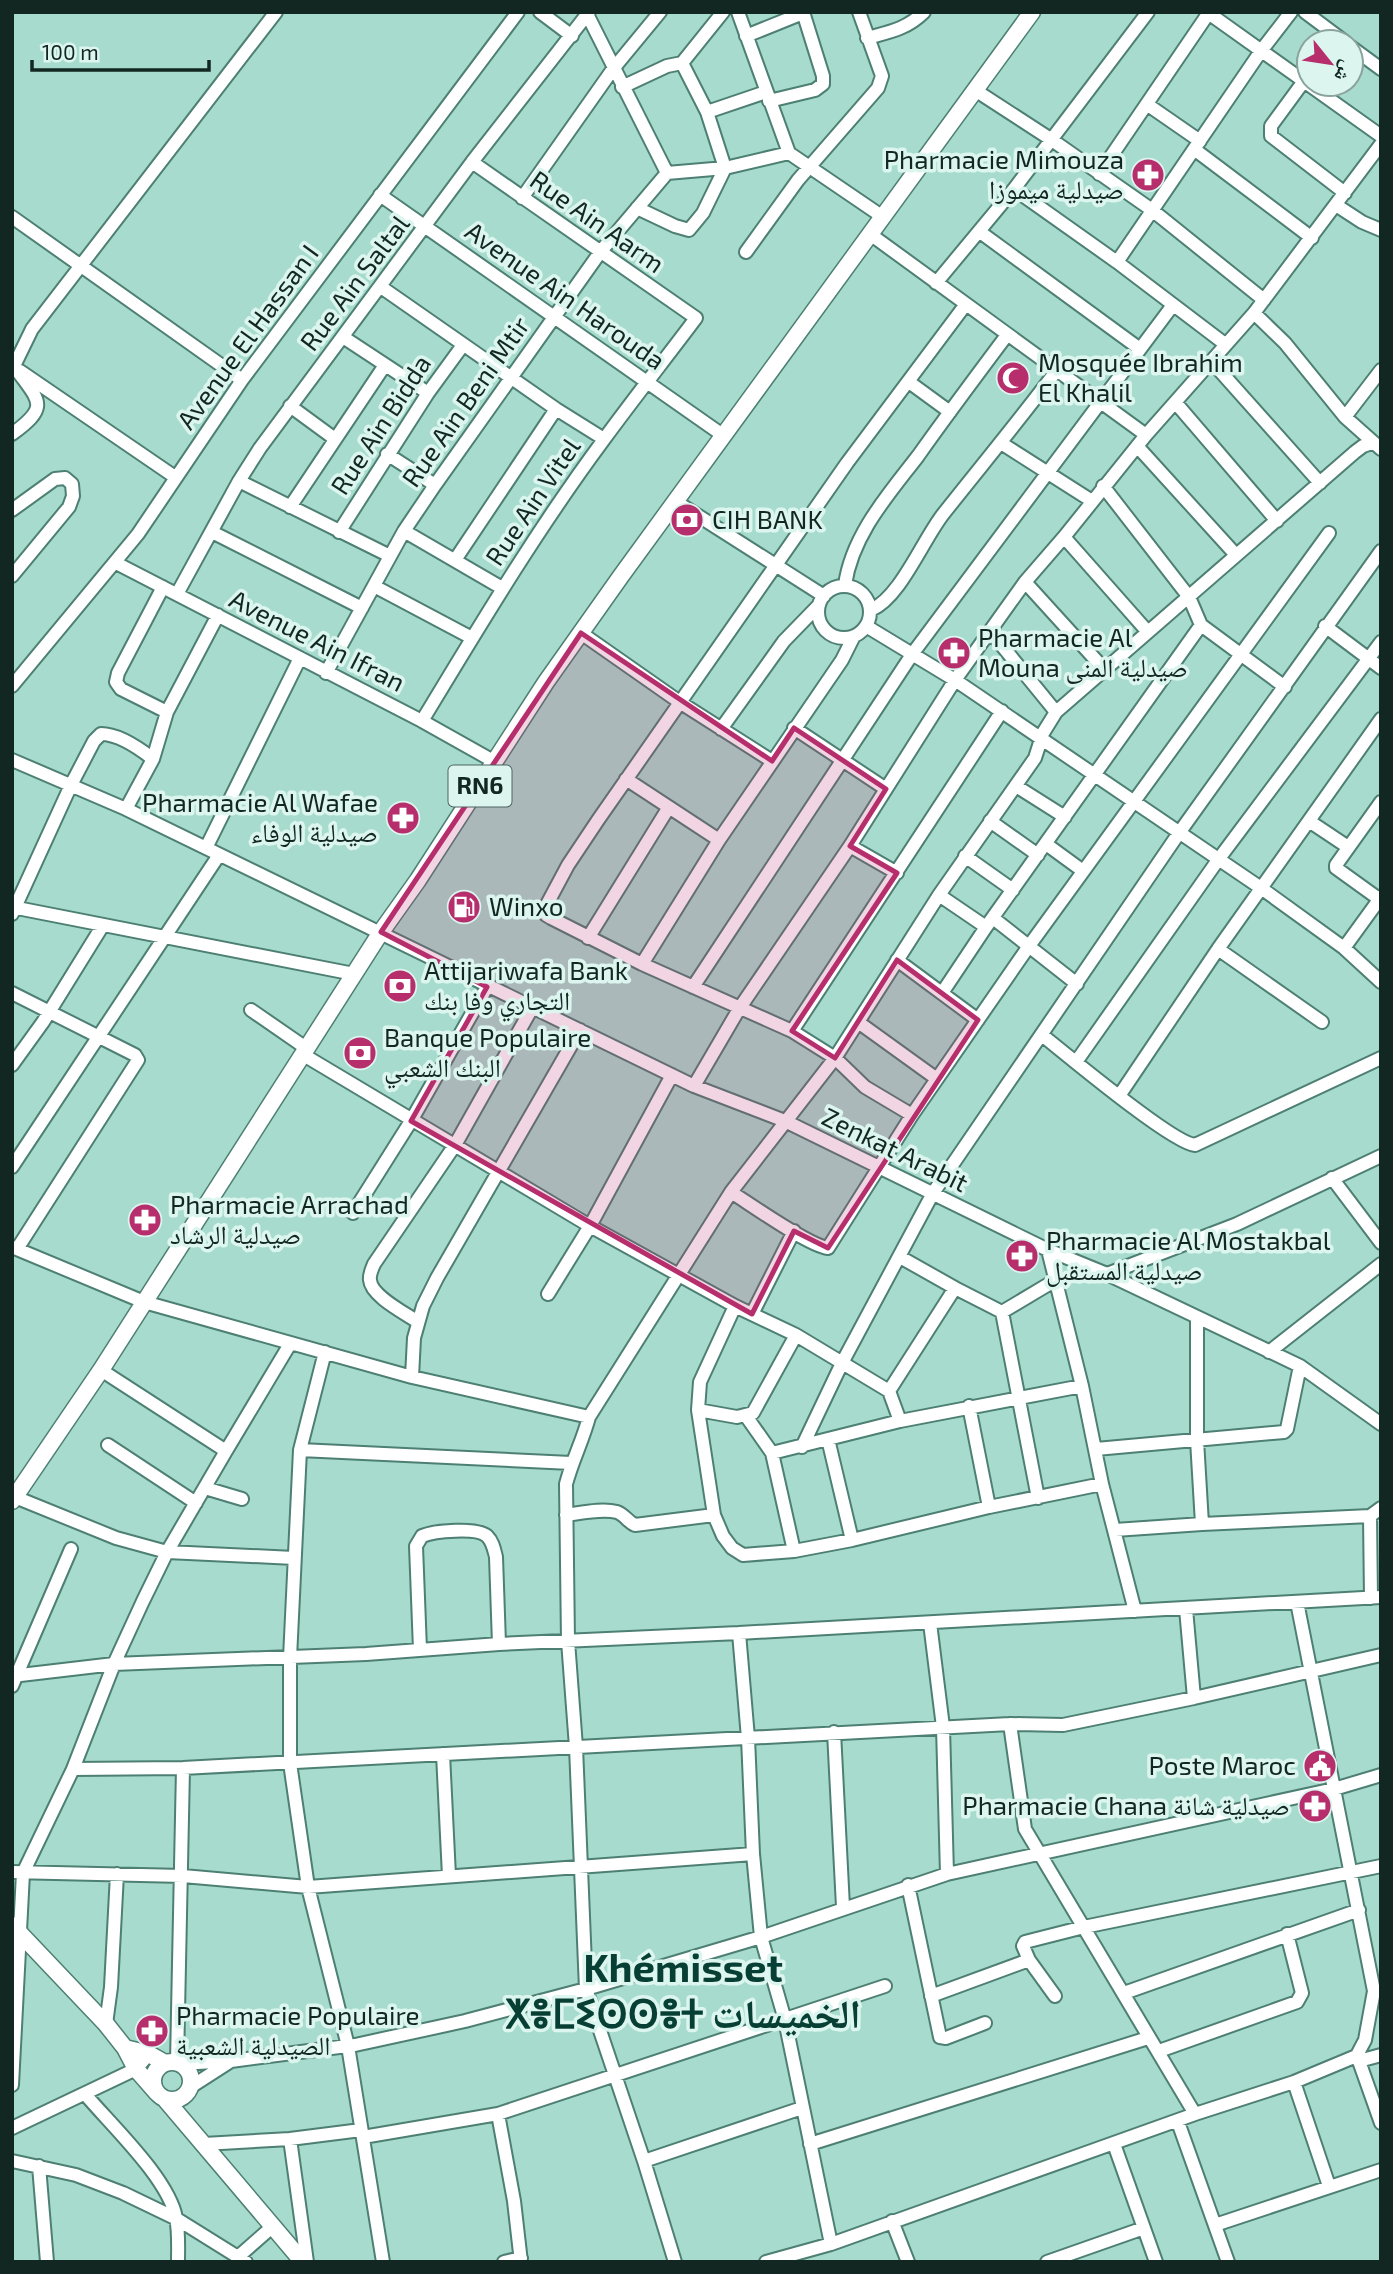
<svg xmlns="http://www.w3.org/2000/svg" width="1393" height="2274" font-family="'Exo 2','Noto Naskh Arabic','Noto Sans Tifinagh',sans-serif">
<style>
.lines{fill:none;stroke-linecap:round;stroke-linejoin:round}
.minor-casing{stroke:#4d7f73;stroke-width:16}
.major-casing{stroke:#4d7f73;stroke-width:19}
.minor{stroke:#fff;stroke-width:12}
.major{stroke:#fff;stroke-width:16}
.marked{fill:#b72e6d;fill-opacity:0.2;stroke:#b72e6d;stroke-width:5;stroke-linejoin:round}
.labels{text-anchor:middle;stroke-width:7;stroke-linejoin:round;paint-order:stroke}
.shield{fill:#dcf6ef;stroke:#4f6560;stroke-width:2}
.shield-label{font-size:24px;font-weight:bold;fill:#122722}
.poi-label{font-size:26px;fill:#122722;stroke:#dcf6ef;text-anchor:start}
.street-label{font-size:26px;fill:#122722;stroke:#dcf6ef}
.town-label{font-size:40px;font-weight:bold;fill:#073f35;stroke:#dcf6ef}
</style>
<rect width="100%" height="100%" fill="#a7dbce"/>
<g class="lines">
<defs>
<path id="minor" d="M540,12L572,36
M738,12L789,153L883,217
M1207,12L1381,136
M1305,12L1345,42
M587,14L667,173
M746,36L803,13
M867,38C889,32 907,29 924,12
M1351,47L1381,69
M1304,81L1271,126V136L1345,193
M622,87L667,66L682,63L723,12
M975,90L1052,140L1152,210L1264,300
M769,101L815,90L823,84V76L803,12
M1148,105L1200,141
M707,112L766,92
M1194,149L1312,238
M667,173L725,168L789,153
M1099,174L1208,14
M1014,189L1117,262L1261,51L1291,12
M380,195L724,436
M522,198L613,69L660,12
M1336,205L1362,222L1381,230
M637,208L675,226L689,230L703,213L725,168L707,112L682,63
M12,217L242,380
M980,232L1140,349
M870,234L1146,435
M746,252L798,180L878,88L882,76L859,12
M1117,262L1225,344
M936,283L1014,189L1148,12
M381,287L556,409L604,439
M1254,313L1285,343L1345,417L1381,449
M343,337L428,393
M1212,362L1320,483
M20,371L175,477
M909,382L950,412
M1175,402L1277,521
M290,406L335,439
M1345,417L1381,370
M12,434C52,405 38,401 14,366L32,329L276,12
M1001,443L1092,501
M1137,446L1236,555
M387,454L435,485
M239,481L390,556
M675,501L824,596
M290,507L385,365
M12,510L55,479L65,478L72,484L73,496L69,507L12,576
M404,531L502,588
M212,532L362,608
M339,532L428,393L463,345
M1064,537L1147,631
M455,560L556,409
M116,563L422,721L495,762
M1025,582L1104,669
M845,585C852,535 888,495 918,456C947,415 977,375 1007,335
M374,586L472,638
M818 612a26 26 0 1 1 52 0a26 26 0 1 1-52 0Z
M163,587L118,673L116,682L121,689L167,712
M177,594L239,481L260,448L472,162L589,12
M871,610C901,597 923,539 944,513C982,465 1021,418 1057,370
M1201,625L1285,687
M866,626L955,680L1261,888L1344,948L1381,982
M1325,626L1381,668
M990,631L1056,712
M581,633L681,703L772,761
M326,673L404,531L435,485L601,251L667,173
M12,686L138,534L242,380L518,12
M422,721C480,625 538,528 605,438C635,397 666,358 696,318L472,162
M794,728L886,789
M721,729L784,641L819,605
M153,759L167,712L218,615
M12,760L126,809L694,1086L785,1121L1048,1250L1107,1274L1300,1366L1381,1424
M626,779L719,840
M1016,786L1065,817
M990,821L1038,855
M1309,821L1348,847
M1046,844L1083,871
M850,846L897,873
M206,848L300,658
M965,856L1013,890
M939,895L986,927
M1379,899L1336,868V865L1381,802
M12,907L354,974
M12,914L71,785L94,741L101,734C119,734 139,748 153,759L126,809
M993,918L1077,984
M588,938L669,807
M1344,948L1381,897
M1218,949L1322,1022
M897,960L978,1020
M642,964L719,840L842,660L854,636
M693,987L913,653L1173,305
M12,993L135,1055L138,1060L17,1249
M942,993L986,927L1201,625L1189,597L1103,486
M251,1010L306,1048
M858,1022L937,1079
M792,1031L1002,711
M1042,1035C1067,1055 1172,1143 1195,1145L1381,1058
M302,1054L590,1226L735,1306L796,1335L889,1391L900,1421
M1076,1062L1218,860L1381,642
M12,1065L43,1022L103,925
M694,1086L739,1009L850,846L955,680L1025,582L1064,537L1146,435L1254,313L1381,144
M1119,1096L1218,949L1381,719
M912,1115L865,1087L835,1058L792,1031L642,964L551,918L546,915L545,908L568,865L598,820L847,463L966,304
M12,1167L219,855
M1332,1178L1381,1243
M731,1192C750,1204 809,1246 828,1248L912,1115L1029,946L1329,533
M353,1213L411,1121L487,987
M12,1247L144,1302L412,1377L589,1417
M1048,1250L1082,1386L1102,1484L1135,1611
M1107,1274L1237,1224L1381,1156
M955,1288L1002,1312L1054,1281
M548,1294L590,1226L672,1075
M735,1306L700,1382L698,1410L714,1515L723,1536L732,1548L743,1555L794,1551L852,1540L989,1507L1102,1484
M1002,1312L1038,1498
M752,1314L794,1231
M1197,1318V1440L1202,1524
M418,1322C405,1313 371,1296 370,1280C369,1275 372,1269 374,1264L455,1145L532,1008
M325,1352L300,1450L290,1658V1763L308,1887L348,2046L383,2262
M1269,1352L1381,1264
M101,1370L226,1451
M412,1377L414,1338L423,1306L437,1278L580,1030
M889,1391L955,1288L900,1257
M969,1406L989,1507
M698,1410L737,1417L753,1413L796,1335
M746,1416L772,1453L794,1551
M828,1439L852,1540
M108,1445L196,1503
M802,1447L842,1363L933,1193L1179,833L1381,551
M1096,1449L1284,1432L1287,1429L1300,1366
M300,1450L571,1463
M772,1453L900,1421L1082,1386
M205,1488L242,1499
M15,1497L116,1538L167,1552L294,1558
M566,1515C581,1513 602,1508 617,1512C625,1515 628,1522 635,1525L714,1515
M1370,1516L1371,1598
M1115,1530L1202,1524L1370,1516L1381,1508
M1297,1602L1374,1991L1365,2040L1356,2057
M1186,1609L1194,1698
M930,1623L943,1727L947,1874
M739,1633L748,1738L753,1854L761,1937L785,2020L831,2244
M420,1650L416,1546L422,1536C434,1531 477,1527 487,1536C493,1542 494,1549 496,1557L499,1644
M12,1676L114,1664L366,1654L499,1644L739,1633L1381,1597
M12,1686L71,1549
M1010,1724L1025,1829L1195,2114
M834,1732L843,1907
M443,1754L449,1876
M73,1769L183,1768L1010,1724L1063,1725L1194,1698L1381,1655
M12,1872L183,1876L308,1887L753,1854
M908,1885L940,2037L946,2038L985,2023
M1124,1993L1359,1910
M931,1996L1029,1960
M1055,1996L1029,1960L1023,1946L1025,1942L1084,1927L1381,1866
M106,2024L111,1987L117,1874
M1159,2051L1297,2002L1302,1993L1287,1934
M1359,2061L1381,2123
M177,2062L183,1768
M180,2064L231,2061L355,2045L465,2021L586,1989L761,1937L947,1874L1334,1789L1381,1775
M1294,2082L1329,2186
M12,2085L23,1873L73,1769L114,1664L143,1601L167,1552L226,1451L290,1344
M189,2088L231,2061
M85,2094C111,2125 169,2179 176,2218C179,2231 178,2248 178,2262
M498,2114L514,2201L521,2262
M1178,2122L1228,2262
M12,2128L136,2069L149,2054
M363,2137L498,2114L885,1986
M290,2139L307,2262
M204,2144L290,2139L361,2130
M810,2144L1148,2038
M1114,2144L1156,2262
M12,2161L76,2175L123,2193L177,2219L246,2262
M644,2161L802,2108
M39,2166L47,2262
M892,2221L908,2262
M1215,2225L1381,2170
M239,2256L272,2227
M504,2262L521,2258
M675,2262L644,2161L586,1989L576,1747L568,1641L566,1484C572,1461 583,1440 589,1417L731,1192L835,1058L939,895L1035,758L1043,733L1056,712L1355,452L1363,446L1372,443
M766,2262L831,2244L1195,2114L1294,2082L1354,2057L1359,2061L1381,2055
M1047,2262L1144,2228"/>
<path id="major" d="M12,1501L101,1370L381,932L418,880L546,682L621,576L1032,12
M12,1925L106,2024L125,2048L136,2069L157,2093
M125,2048L149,2054L165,2063
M153 2081a19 19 0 1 1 38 0a19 19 0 1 1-38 0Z
M165,2099L303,2262"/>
</defs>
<!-- minor casing -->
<use href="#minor" class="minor-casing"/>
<!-- major casing -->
<use href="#major" class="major-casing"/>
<!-- minor -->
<use href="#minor" class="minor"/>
<!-- major -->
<use href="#major" class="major"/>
</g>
<!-- marked area -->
<path class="marked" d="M581,633L772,761L794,728L886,789L850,846L897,873L792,1031L835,1058L897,960L978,1020L828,1248L794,1231L752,1314L411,1121L487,987L381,932Z"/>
<!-- icons -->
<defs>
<symbol id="pharmacy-disc" viewBox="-11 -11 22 22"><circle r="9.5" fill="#b72e6d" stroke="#dcf6ef"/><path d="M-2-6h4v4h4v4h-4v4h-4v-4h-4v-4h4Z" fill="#fff"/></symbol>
<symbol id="mosque-disc" viewBox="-11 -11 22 22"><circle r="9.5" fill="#b72e6d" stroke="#dcf6ef"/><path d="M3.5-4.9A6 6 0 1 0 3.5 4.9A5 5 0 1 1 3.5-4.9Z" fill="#fff"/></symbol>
<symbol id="bank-disc" viewBox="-11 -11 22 22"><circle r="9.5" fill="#b72e6d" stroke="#dcf6ef"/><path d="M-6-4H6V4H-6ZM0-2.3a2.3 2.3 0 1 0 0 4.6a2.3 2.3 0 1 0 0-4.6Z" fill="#fff"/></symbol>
<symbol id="fuel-disc" viewBox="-11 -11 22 22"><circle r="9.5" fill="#b72e6d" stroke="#dcf6ef"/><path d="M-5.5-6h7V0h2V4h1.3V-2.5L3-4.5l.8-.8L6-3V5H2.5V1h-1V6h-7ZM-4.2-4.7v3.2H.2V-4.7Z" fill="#fff"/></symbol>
<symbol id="civic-disc" viewBox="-11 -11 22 22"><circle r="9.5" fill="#b72e6d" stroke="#dcf6ef"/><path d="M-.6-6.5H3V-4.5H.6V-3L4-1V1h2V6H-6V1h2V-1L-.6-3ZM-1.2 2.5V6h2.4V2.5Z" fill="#fff"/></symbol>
</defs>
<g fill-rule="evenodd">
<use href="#pharmacy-disc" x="1129" y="156" width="38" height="38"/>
<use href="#mosque-disc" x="994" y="359" width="38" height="38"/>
<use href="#bank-disc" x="668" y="501" width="38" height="38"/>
<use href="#pharmacy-disc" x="935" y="634" width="38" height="38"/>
<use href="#pharmacy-disc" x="384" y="799" width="38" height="38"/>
<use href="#fuel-disc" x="445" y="888" width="38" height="38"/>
<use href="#bank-disc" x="381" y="967" width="38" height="38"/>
<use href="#bank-disc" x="341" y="1034" width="38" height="38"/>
<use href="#pharmacy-disc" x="126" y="1201" width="38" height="38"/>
<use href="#pharmacy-disc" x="1003" y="1237" width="38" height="38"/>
<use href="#civic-disc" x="1301" y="1747" width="38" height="38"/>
<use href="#pharmacy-disc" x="1296" y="1787" width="38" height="38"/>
<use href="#pharmacy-disc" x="133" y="2012" width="38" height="38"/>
</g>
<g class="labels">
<!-- shield labels -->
<rect class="shield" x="448.5" y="765.5" width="63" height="41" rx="5"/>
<g class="shield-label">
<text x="480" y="794">RN6</text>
</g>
<!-- poi labels -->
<g class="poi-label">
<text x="1124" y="169" text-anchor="end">Pharmacie Mimouza<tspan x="1124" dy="30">صيدلية ميموزا</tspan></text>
<text x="1038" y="372">Mosquée Ibrahim<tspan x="1038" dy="30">El Khalil</tspan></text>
<text x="712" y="529">CIH BANK</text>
<text x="978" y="647">Pharmacie Al<tspan x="978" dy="30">Mouna صيدلية المنى</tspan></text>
<text x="378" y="812" text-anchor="end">Pharmacie Al Wafae<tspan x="378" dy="30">صيدلية الوفاء</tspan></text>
<text x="489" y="916">Winxo</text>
<text x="424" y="980">Attijariwafa Bank<tspan x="424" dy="30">التجاري وفا بنك</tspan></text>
<text x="384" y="1047">Banque Populaire<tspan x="384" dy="30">البنك الشعبي</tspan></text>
<text x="170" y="1214">Pharmacie Arrachad<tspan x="170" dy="30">صيدلية الرشاد</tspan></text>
<text x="1046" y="1250">Pharmacie Al Mostakbal<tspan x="1046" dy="30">صيدلية المستقبل</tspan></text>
<text x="1296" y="1775" text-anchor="end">Poste Maroc</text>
<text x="1290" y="1815" text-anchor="end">Pharmacie Chana صيدلية شانة</text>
<text x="176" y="2025">Pharmacie Populaire<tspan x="176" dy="30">الصيدلية الشعبية</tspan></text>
</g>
<!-- street labels -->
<g class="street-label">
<text transform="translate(597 222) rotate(35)" y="9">Rue Ain Aarm</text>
<text transform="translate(355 283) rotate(-53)" y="9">Rue Ain Saltal</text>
<text transform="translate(565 296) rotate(35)" y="9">Avenue Ain Harouda</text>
<text transform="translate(248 337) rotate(-54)" y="9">Avenue El Hassan I</text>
<text transform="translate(466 402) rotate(-55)" y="9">Rue Ain Beni Mtir</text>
<text transform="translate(381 425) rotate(-57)" y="9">Rue Ain Bidda</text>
<text transform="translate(533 502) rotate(-56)" y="9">Rue Ain Vitel</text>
<text transform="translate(317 641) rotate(27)" y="9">Avenue Ain Ifran</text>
<text transform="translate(895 1150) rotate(26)" y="9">Zenkat Arabit</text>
</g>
<!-- town labels -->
<g class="town-label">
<text x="683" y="1982">Khémisset<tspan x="683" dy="46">ⵅⴻⵎⵉⵙⵙⴻⵜ الخميسات</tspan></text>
</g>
</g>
<!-- border -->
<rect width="1393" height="2274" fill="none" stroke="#122722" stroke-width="28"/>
<!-- north arrow -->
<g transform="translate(1330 63) rotate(120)"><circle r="33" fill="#dcf6ef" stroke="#8ba39d" stroke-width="2"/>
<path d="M0-5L12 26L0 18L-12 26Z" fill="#b72e6d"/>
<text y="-10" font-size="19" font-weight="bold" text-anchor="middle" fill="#122722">ش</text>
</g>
<!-- scale -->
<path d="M32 60v10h177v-10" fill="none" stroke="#122722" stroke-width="3.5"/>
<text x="42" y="60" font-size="21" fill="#122722" stroke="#dcf6ef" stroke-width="5" paint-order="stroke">100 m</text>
</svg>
